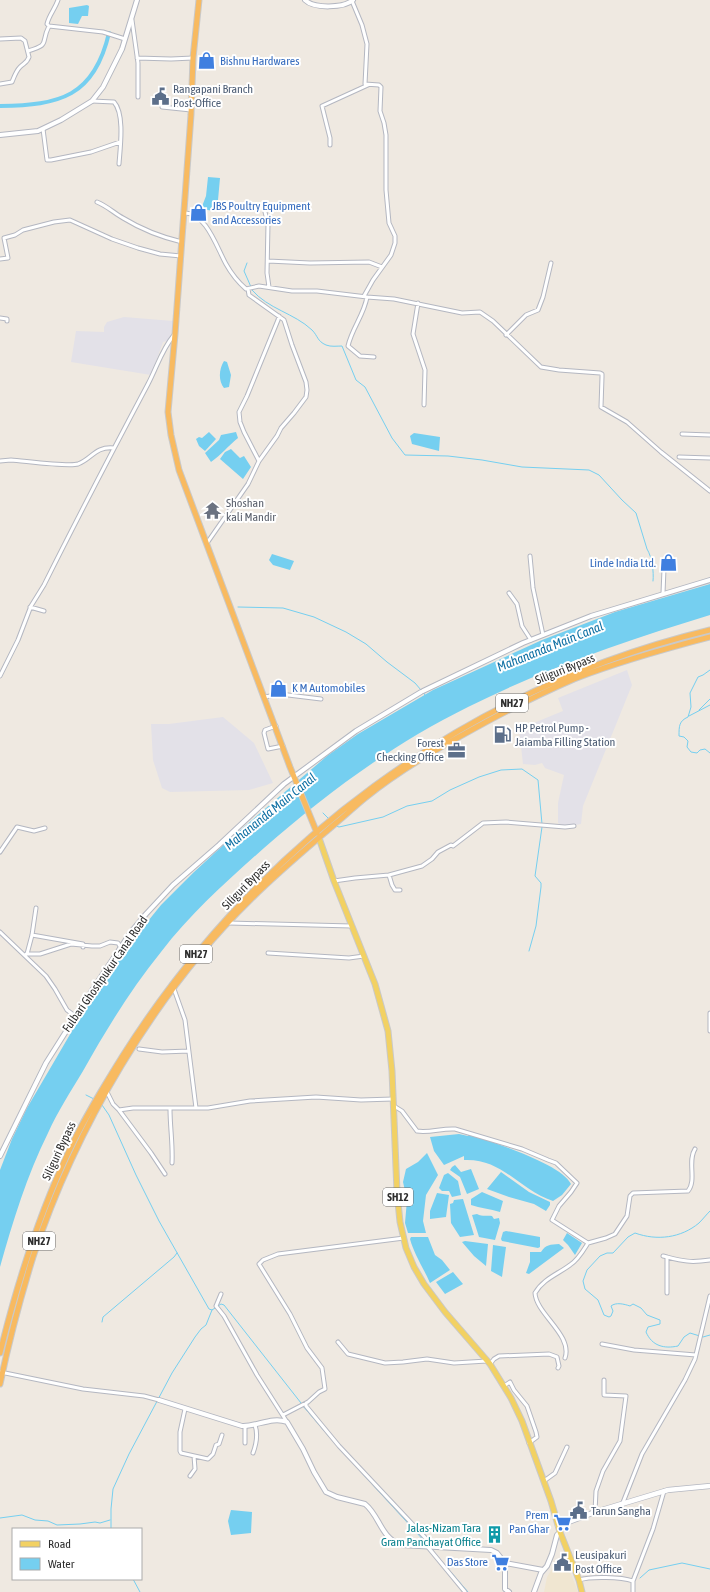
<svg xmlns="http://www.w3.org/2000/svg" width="710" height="1592" font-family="'Asap Condensed',sans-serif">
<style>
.industrial{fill:#e3e1e8}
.education{fill:#f0e6d1}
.water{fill:#75cff0}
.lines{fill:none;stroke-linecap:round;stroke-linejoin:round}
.stream{stroke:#75cff0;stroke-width:1}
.canal{stroke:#75cff0;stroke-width:4}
.minor-casing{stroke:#b4b7c1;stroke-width:5}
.tertiary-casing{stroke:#b4b7c1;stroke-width:6}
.secondary-casing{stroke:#b4b7c1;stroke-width:6}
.primary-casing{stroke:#c9c9c9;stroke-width:7}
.trunk-casing{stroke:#c9c9c9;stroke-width:7}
.minor{stroke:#fff;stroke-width:3}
.tertiary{stroke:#fff;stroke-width:4}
.secondary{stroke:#fff;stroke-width:4.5}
.primary{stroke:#f2d163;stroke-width:5}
.trunk{stroke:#f8ba60;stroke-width:5}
.labels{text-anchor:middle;stroke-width:4;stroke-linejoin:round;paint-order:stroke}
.shield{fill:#fff;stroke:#6d6d6d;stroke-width:1}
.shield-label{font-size:11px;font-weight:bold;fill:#2e2e2e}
.shop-label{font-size:12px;fill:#366cbe;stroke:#fff;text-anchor:start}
.service-label{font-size:12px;fill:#4e5e75;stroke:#fff;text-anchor:start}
.worship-label{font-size:12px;fill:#5b616d;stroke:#fff;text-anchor:start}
.street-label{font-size:12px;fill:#2e2e2e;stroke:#fff}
.culture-label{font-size:12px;fill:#0d838f;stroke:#fff;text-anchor:end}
.water-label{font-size:13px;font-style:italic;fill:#0d6fa3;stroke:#fff}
</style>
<rect width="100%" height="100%" fill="#efe9e1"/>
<!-- industrial -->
<path class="industrial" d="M124,317L173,321L171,335L167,341L163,342L151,375L71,362L76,331L104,332V327L107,322Z
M627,670L632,685L583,806L581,824L565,827L558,823V803L564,775L545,768L542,763L535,765L523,764L519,729L563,711L558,698Z
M223,717L254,743L273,783L249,790L170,792L162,788L153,760L151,724H169Z"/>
<!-- education -->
<path class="education" d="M555,1566L563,1568L571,1574L578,1592H544L547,1577L552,1569Z"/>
<!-- water -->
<path class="water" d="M87,5L89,6L88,16H82L78,24L69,23V8Z
M208,177L220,178L218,200L214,211L201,209L206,196Z
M224,361L227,362L231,375L229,387L224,388C218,380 219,369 224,361Z
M209,432L216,439L205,451L199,446L196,439L199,437L202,438Z
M236,432L238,438C228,446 221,455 211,462L205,453L219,440L221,435Z
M414,433L440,437L439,451L412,444L410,436Z
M231,449L240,458L244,456L251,467L243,479L220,459L225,452Z
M272,554L294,561L290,570L273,565L269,560Z
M710,584V615C628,640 546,668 468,707C393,744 327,793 264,848C228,880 191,913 161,952C131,989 106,1030 83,1071C71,1091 58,1111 48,1133C27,1175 13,1221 0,1267V1170L12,1139L27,1108L79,1019L127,947L161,905L194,872L231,838L327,756L358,734L433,690L542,640L615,612Z
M459,1134L468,1136L469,1134C492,1142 562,1164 571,1184L562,1195L553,1201C520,1191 503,1158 464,1160V1156L444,1165L434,1151L430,1137Z
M427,1153L438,1175L426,1195L423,1221L426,1233H408L405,1223L407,1200L403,1182L406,1169L418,1162Z
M455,1165L461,1172L471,1169L479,1189L467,1194L460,1177L450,1170L452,1167Z
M501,1172L529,1192L550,1202V1205L546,1211L534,1204L509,1197L487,1189Z
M448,1173L458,1181L461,1195L452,1197L449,1191H442L439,1188L444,1175Z
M482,1192L503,1201L500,1212C490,1209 480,1208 471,1205V1199Z
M437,1193L449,1195L446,1217L430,1219V1211Z
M463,1199L474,1235L460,1237L451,1223L450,1204L453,1203L454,1200Z
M477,1214C483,1217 487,1215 492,1216L494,1219L499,1218L500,1223L495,1240L479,1237L472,1215Z
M506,1231L540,1237V1247L538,1248L502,1241L501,1239L503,1232Z
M567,1233L582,1243L575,1255L568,1245L563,1240Z
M411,1237H428L435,1255L442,1260L450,1270L430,1283C424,1269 414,1254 410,1239Z
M465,1241L488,1244L486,1266L474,1256L462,1242Z
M559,1244L564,1248L529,1274L526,1273L530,1262V1252H541C546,1244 550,1245 559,1244Z
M493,1245L506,1247L502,1277L491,1271Z
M453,1272L463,1284L445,1294L436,1282Z
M231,1510L252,1512L251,1533L231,1535L228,1521Z"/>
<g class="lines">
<!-- stream -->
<path class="stream" d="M247,263L244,271L251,287
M252,290C268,309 294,313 312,330C318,336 317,341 326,345C331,347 337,346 342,346L356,380L365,387L392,438L405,455L448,456L482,460L522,467L589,470L599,475L622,500L636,513L647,549C652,557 654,572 653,581
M238,607L283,608L314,617L346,632L366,644L387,662L415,683L421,690
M710,670L703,675L698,677L690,693L691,707L688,717C679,721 679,726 679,736L684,737L688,741L687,747L691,752L697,753L700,750L705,749L710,753
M423,692L425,695
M699,710L710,699
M689,716L710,705
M323,813L329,819
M336,826L339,827L383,817L407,806L432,801L450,790L479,777L501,770L522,769L538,780L542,824
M529,951L536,926L541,887V883L535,876L542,827
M86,1095L94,1099
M102,1105L109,1115L136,1175L159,1221L209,1309L212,1310L221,1304L224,1305L301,1403
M710,1211C706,1215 703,1219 699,1223C681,1238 657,1241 635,1233L628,1237L613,1253H607L600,1256L587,1270L583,1281L585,1289L598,1300L604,1315L609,1317L611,1316L613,1311L611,1306C616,1302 624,1304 630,1306L633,1304L641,1308L647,1315L660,1320V1324L648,1327L646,1332C652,1346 664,1349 678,1346L684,1337L690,1333L703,1337L710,1335
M102,1322L103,1317L174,1257L177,1253
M303,1406L332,1440
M361,1472L427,1544
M0,1518L22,1515L35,1520L48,1521L57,1525L80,1524L95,1522L100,1523L110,1520
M111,1529V1509L113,1489L129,1454L172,1373L195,1337L201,1329L206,1325L212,1310
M432,1550L468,1592
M640,1578L649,1570L682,1563L710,1569
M133,1579L140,1592"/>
<!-- canal -->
<path class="canal" d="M0,106C60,105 94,97 109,33"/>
<defs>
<path id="minor" d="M58,0C55,9 49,15 47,24L49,26L103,32L125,39
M352,1L362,25L367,44L365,84L379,85L381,87L380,111L384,123L386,135V190L389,223L395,236V243L391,255L373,280L364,296
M132,20L138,63V97
M0,39L21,38L25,41L29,57C27,63 24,63 20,67C16,71 14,77 12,82L0,84
M28,51C51,44 40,44 49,26
M137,58L171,59L193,58
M92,101L114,102C125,114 120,149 119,164
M162,107L191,110
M43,129L47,160H51L91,152L120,142
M330,145V138L322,106L368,85
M97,202C107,206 114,213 123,218C141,229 161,237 182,242
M265,212L268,224L267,273L269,287
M184,213C206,212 217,248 226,264C231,273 238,282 246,289L259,286L292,291H317L367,297L394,299L462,313L480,312L493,321L541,367L559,370L600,373L602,374V377L601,407L627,422L661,452L710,491
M0,259L8,258L4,238L15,235L23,230L54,222L70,220L112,239L138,248L160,254L181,256
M268,261L310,263L369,262L382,267
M367,297C364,315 352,328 348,346L360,356L374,357
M418,303L413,334L425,370L424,405
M0,318L7,319V321
M506,335L526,315L538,310L543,297L551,263
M682,434L710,435
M679,457L710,458
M0,461L11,460C25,461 68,467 78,464C92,459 95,446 114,448
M259,461L244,432L240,422L239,412L247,396L278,320L279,316
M207,543L248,484L259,461L277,436L281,428L294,413L306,397L307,390L306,382L292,345L284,320L249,295L248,289
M530,556L533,588L543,635
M509,593L517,604L522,626L531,640
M663,593L664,569
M30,607L44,611
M0,676L18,640L31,606L44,585C78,517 113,450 148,384C157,367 162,349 174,335
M265,697L280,694L321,699
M276,726L265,730L264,733L268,749L283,746
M0,852L17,827L34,831L45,828
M389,875L392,885L395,890H400
M334,881L355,878L389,875L422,866L432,859L438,852L451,845L453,846L483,823L506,822L565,827L574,826
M229,923L352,926
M0,932L46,976L55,989L67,1010L75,1016
M32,935L83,944V947
M268,953L349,958L364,956
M26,954H27L32,935L36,908
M27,954H40L71,944L92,946H100L110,942L118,943L121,948
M174,989L185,1020L196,1108
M710,1013V1031
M139,1049L162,1052L189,1051
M107,1092L113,1104L119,1110L133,1108H208L250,1101L316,1097L361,1100L393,1099
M394,1106L402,1111L417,1131C430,1133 442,1128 455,1129L522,1149L548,1160L556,1163L577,1183L571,1192L559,1206L552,1220L588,1243
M170,1109C170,1127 173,1145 172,1163
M119,1110L151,1153L165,1174
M663,1256C683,1261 689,1263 710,1260
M667,1257V1293
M221,1294L216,1306L224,1316L257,1375L287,1422
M338,1342L348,1354L385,1363L403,1362L427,1359L454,1363L487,1361
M602,1344L634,1350L696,1355
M565,1358C573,1335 536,1314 535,1293C543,1279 558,1274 570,1265C578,1260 583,1251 588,1243L606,1238L615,1234L627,1216L630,1196L633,1193L688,1191C697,1180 687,1161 695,1149
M490,1364L494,1359L499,1356L549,1354L557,1357L559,1366L558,1368
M0,1372L83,1389L144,1396L159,1400
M504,1386L510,1382L514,1390L527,1406L536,1432L537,1437L529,1443
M306,1403V1406L339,1446L433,1546
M185,1409L180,1432V1451L181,1453L208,1459L213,1454L216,1445L219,1444L222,1435
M283,1415L308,1402L319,1392L325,1389L322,1368L307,1348L290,1314L259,1264L263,1260L278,1254L404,1238
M245,1427V1443
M253,1453C256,1445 258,1434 255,1425
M190,1476L195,1469L194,1456
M544,1481L555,1473L567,1447
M622,1505L642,1454L685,1380L695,1359L710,1296
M595,1512L596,1491L603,1471L620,1441L626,1396L604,1395V1380
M427,1546L465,1592
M579,1580C591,1576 621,1577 633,1581
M633,1592V1581L653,1529L664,1491"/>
<path id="tertiary" d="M305,0C314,9 344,8 353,0
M0,135L38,131L61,120L92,101L103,87L122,49L137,0
M423,691L523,643L591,616L710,580
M0,1156L46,1063L91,992L131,932L146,914L173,885L219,845L284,784L356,731L421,692
M159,1400L242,1426C256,1427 272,1416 287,1422L303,1449L314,1472L326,1492L337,1497L365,1504C380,1516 380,1537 401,1545L491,1550L497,1553L505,1563L543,1570
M505,1563V1589L509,1592
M534,1592L541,1573L547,1566L552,1554L557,1535L560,1532"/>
<path id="secondary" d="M558,1526L595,1512L668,1490L710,1486"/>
<path id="primary" d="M319,838L334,881L375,984L388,1031L392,1071L397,1192L400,1222L406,1248L414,1267L424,1284L445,1312L490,1364L511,1398L522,1421L551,1501L560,1532L579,1580L582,1592"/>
<path id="trunk" d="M199,0L193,58L191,115L175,334L168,412L171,435L179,470L290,767L317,833
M0,1353C17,1284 38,1216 69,1151C84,1118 103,1088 122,1057C256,845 465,689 710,630
M0,1384C9,1341 20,1299 33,1257C75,1129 154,994 250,900C277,873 307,848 336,823C346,815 355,806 365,798C402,768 444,745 486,722C514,707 544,692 574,679C618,662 664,649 710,637"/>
</defs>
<!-- minor casing -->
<use href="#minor" class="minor-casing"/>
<!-- tertiary casing -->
<use href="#tertiary" class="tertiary-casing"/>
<!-- secondary casing -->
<use href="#secondary" class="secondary-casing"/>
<!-- primary casing -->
<use href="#primary" class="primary-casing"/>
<!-- trunk casing -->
<use href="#trunk" class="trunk-casing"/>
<!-- minor -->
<use href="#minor" class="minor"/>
<!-- tertiary -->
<use href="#tertiary" class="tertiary"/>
<!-- secondary -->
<use href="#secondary" class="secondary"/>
<!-- primary -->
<use href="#primary" class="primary"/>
<!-- trunk -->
<use href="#trunk" class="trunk"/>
</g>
<!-- icons -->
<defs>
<symbol id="shop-bare" viewBox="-9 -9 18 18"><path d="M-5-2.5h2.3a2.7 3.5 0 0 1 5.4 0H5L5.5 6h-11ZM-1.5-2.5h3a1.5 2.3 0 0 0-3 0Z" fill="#3f7fe0" stroke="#fff" stroke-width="2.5" paint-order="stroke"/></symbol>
<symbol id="civic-bare" viewBox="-9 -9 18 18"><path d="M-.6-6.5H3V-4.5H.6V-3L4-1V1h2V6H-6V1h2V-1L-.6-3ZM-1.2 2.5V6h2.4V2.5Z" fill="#5c6f8a" stroke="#fff" stroke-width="2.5" paint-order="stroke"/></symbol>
<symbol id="temple-bare" viewBox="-9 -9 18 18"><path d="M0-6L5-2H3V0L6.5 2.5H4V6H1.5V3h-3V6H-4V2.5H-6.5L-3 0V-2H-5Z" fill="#6b7280" stroke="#fff" stroke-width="2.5" paint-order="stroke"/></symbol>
<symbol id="fuel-bare" viewBox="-9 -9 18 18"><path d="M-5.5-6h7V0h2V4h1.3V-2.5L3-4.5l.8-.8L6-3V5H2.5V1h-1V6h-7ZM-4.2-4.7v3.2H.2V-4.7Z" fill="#5c6f8a" stroke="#fff" stroke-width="2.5" paint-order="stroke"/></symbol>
<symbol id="office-bare" viewBox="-9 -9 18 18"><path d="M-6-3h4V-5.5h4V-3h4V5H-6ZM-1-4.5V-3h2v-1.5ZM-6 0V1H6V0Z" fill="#5c6f8a" stroke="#fff" stroke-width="2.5" paint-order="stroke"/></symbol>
<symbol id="supermarket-bare" viewBox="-9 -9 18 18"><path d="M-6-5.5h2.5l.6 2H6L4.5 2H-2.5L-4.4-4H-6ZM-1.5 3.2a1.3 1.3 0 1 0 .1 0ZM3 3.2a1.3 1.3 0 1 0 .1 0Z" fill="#3f7fe0" stroke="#fff" stroke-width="2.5" paint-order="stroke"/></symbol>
<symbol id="building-bare" viewBox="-9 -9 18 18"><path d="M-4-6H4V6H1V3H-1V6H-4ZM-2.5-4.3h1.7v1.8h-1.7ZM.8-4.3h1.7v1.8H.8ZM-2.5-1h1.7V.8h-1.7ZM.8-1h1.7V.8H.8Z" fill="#0f9aa8" stroke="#fff" stroke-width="2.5" paint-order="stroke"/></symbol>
</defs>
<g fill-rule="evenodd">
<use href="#shop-bare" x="194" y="48" width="25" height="25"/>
<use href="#civic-bare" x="148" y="84" width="25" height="25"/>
<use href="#shop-bare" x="186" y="200" width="25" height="25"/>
<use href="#temple-bare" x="200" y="498" width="25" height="25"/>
<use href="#shop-bare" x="656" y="550" width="25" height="25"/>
<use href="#shop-bare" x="266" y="676" width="25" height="25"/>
<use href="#fuel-bare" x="490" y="722" width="25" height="25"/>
<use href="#office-bare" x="444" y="738" width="25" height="25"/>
<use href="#civic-bare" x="566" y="1498" width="25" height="25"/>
<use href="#supermarket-bare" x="550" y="1510" width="25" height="25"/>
<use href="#building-bare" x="482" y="1522" width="25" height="25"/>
<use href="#supermarket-bare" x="488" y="1550" width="25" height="25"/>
<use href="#civic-bare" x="550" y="1550" width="25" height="25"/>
</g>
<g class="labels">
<!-- shield labels -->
<g class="shield">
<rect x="496" y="694" width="32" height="18" rx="3"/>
<rect x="180" y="945" width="32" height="18" rx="3"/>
<rect x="383" y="1188" width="30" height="18" rx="3"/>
<rect x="23" y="1232" width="32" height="18" rx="3"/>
</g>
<g class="shield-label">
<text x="512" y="707">NH27</text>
<text x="196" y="958">NH27</text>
<text x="398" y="1201">SH12</text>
<text x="39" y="1245">NH27</text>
</g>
<!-- shop labels -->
<g class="shop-label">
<text x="220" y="65">Bishnu Hardwares</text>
<text x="212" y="210">JBS Poultry Equipment<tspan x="212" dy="14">and Accessories</tspan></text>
<text x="656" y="567" text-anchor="end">Linde India Ltd.</text>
<text x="292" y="692">K M Automobiles</text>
<text x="549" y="1519" text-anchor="end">Prem<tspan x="549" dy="14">Pan Ghar</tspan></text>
<text x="488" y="1566" text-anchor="end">Das Store</text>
</g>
<!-- service labels -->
<g class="service-label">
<text x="173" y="93">Rangapani Branch<tspan x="173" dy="14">Post-Office</tspan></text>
<text x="515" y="732">HP Petrol Pump -<tspan x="515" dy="14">Jaiamba Filling Station</tspan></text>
<text x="444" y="747" text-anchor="end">Forest<tspan x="444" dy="14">Checking Office</tspan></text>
<text x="591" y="1515">Tarun Sangha</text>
<text x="575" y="1559">Leusipakuri<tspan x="575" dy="14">Post Office</tspan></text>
</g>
<!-- worship labels -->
<g class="worship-label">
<text x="226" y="507">Shoshan<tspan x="226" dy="14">kali Mandir</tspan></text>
</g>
<!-- street labels -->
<g class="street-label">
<text transform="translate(565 669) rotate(-22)" y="4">Siliguri Bypass</text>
<text transform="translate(246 885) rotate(-46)" y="4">Siliguri Bypass</text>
<text transform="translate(105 974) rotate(-55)" y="4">Fulbari Ghoshpukur Canal Road</text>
<text transform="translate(59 1151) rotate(-65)" y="4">Siliguri Bypass</text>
</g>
<!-- culture labels -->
<g class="culture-label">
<text x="481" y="1532">Jalas-Nizam Tara<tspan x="481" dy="14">Gram Panchayat Office</tspan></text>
</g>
<!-- water labels -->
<g class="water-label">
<text transform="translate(550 646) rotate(-22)" y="5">Mahananda Main Canal</text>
<text transform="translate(270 811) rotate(-39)" y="5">Mahananda Main Canal</text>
</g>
</g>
<!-- legend -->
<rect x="12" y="1528" width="130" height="52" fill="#ffffff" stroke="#ababab"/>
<rect x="20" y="1541" width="20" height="6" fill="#f2d163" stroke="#ababab"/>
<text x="48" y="1548" font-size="12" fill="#2e2e2e">Road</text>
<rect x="20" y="1558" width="20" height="12" fill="#75cff0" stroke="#ababab"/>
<text x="48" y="1568" font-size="12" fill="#2e2e2e">Water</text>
</svg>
